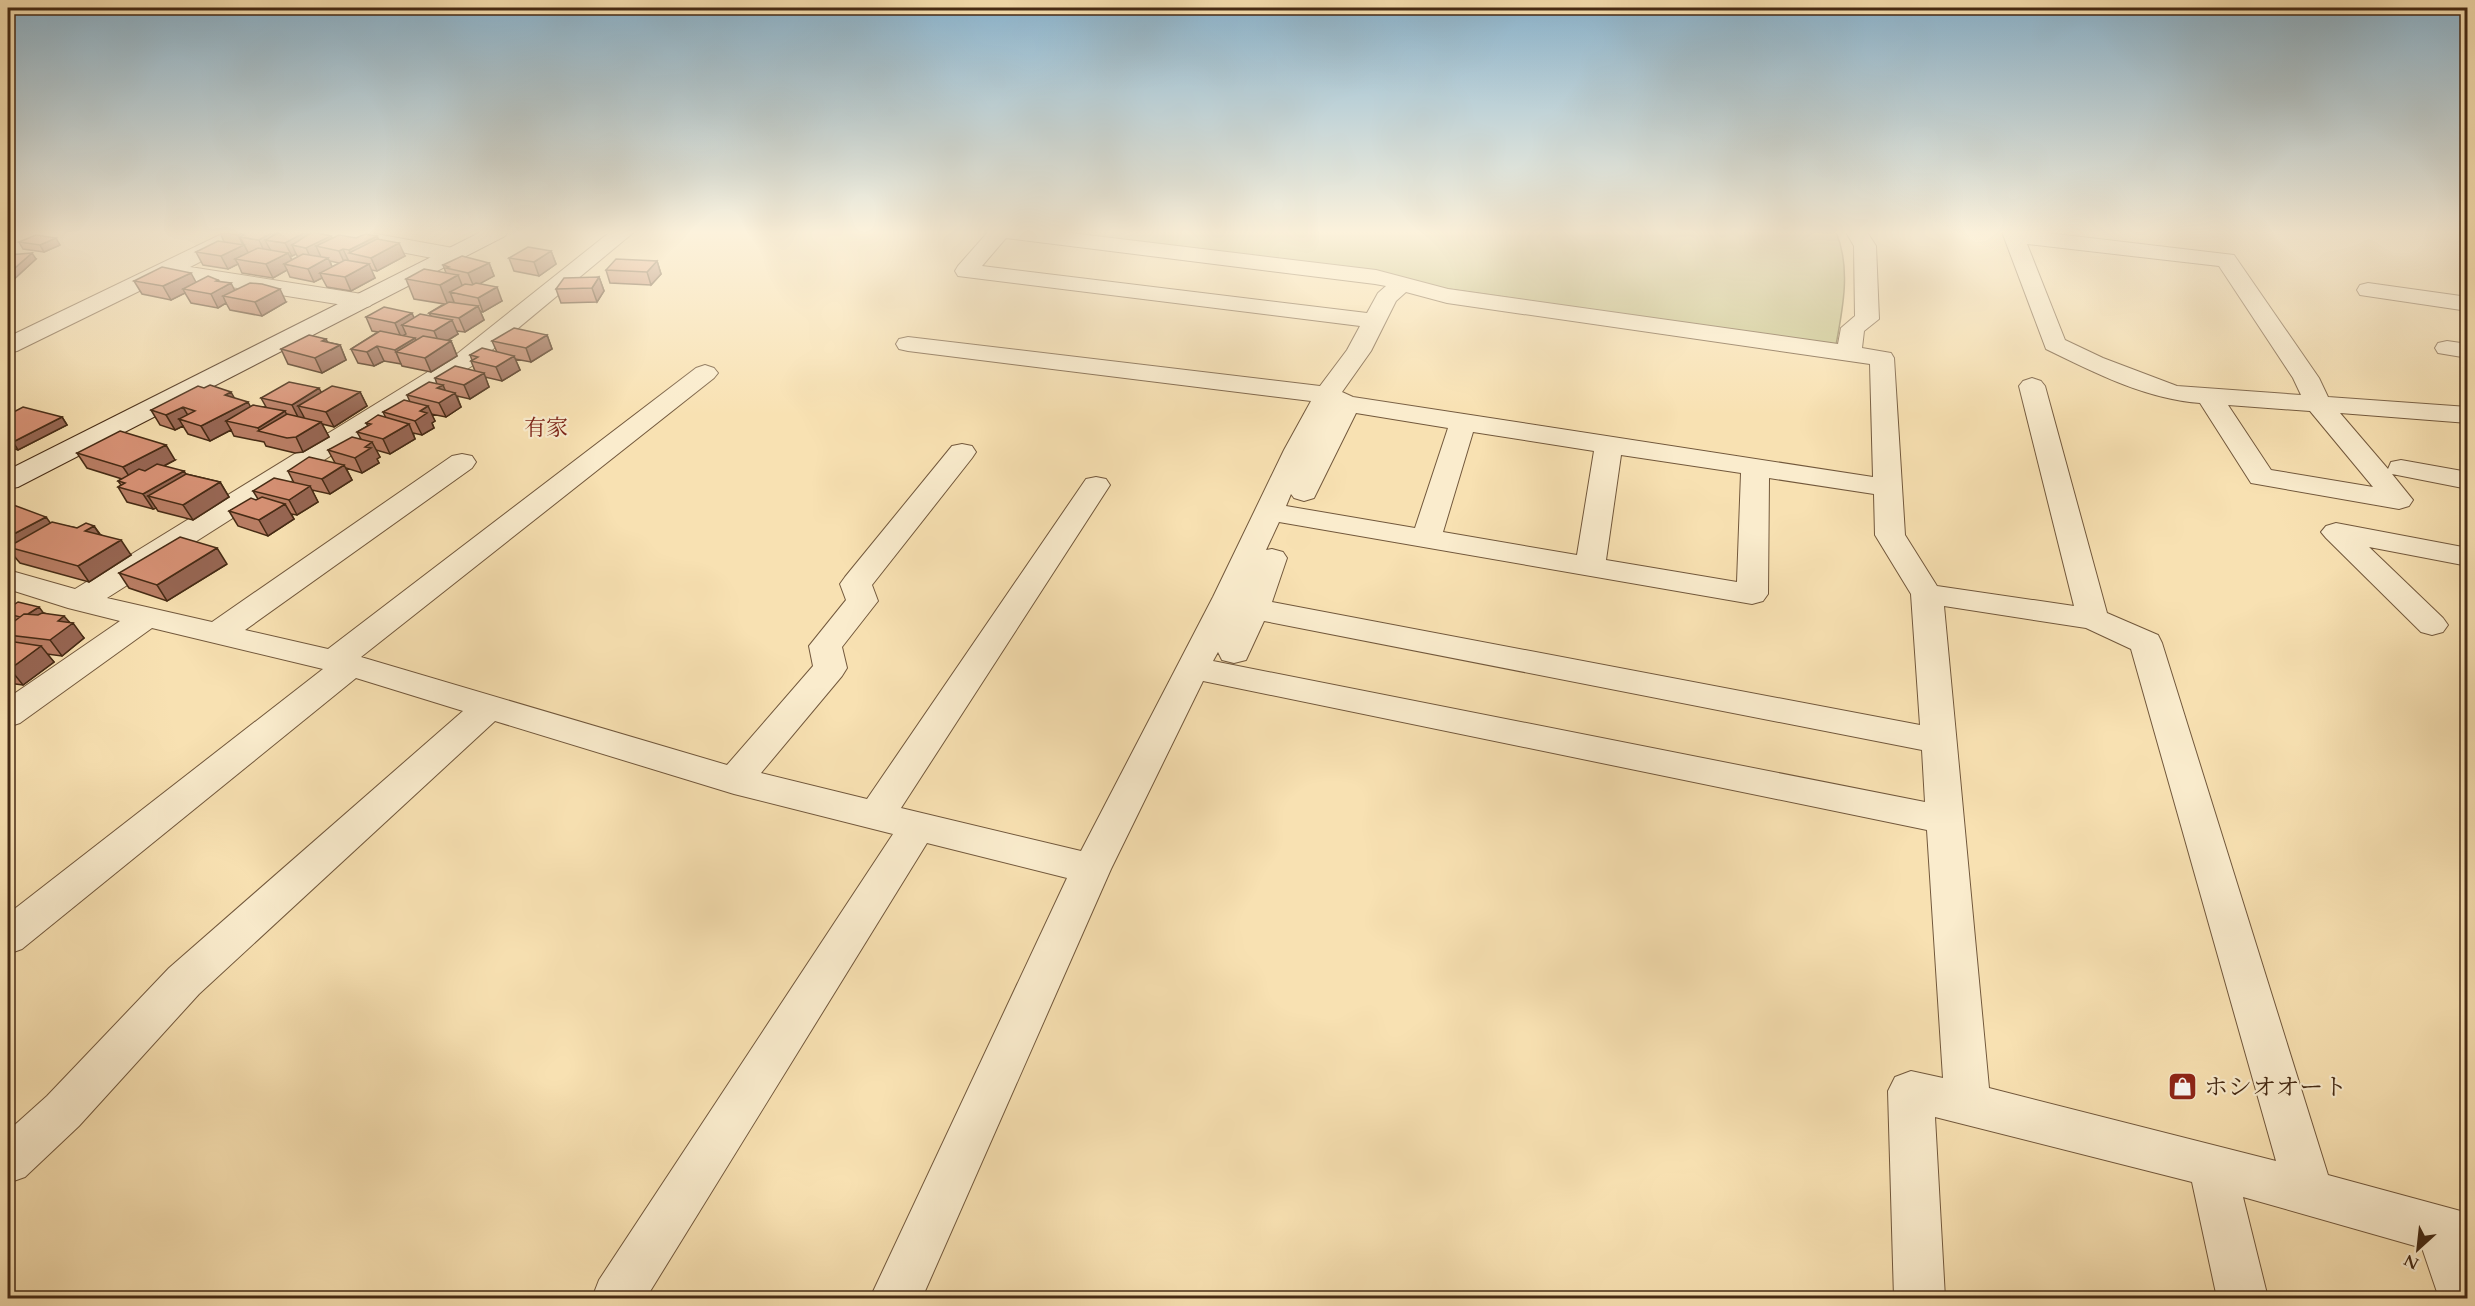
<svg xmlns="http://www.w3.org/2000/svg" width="2475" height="1306" font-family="Cardo,'Noto Serif JP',serif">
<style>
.green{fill:#c3c188;stroke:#84764e;stroke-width:1.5}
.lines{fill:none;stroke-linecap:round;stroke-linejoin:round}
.street-casing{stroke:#72583c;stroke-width:2}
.secondary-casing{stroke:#452a14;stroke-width:2}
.street{fill:#faeccd;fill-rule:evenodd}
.secondary{fill:#faeccd;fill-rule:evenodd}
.wall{fill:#ba7e65;stroke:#452a14;stroke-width:1.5;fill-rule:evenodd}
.shaded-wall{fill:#976653;stroke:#452a14;stroke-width:1.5}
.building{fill:#d89276;stroke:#452a14;stroke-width:1.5}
.labels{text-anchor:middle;stroke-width:4.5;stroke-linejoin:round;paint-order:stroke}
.quarter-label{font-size:22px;fill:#7a1f14;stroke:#faeccd}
.near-poi-label{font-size:24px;fill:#452a14;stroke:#faeccd;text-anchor:start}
</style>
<rect width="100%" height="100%" fill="#f8e1b2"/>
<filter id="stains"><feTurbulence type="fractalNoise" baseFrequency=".00333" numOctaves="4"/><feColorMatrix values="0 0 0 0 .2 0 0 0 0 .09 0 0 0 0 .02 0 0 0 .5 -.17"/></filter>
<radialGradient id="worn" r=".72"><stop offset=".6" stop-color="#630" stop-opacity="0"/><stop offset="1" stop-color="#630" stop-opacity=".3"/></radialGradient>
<!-- green -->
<path class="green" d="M1053,232H1836C1851,267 1843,308 1836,345Z"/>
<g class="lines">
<defs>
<path id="street" d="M226,232H254L251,236L190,267L362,294L370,296L374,301L370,306L362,308L187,280L179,278L176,273L17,351L8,353V337Z
M318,232H365L453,248L461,250L464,255L461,260L453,262L328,238L321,236Z
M610,232H634L475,364L107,598L212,622L452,456L462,454L472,456L476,462L472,468L245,630L328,649L696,368L705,365L714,368L718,373L714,378L361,657L727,765L813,666L809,646L846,600L840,584L845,577L952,446L962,444L972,446L976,452L972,458L872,585L878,601L842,647L847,668L842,676L761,773L867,799L1086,479L1096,477L1106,479L1110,485L901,808L1081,851L1213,597L1284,450L1311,401L908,351L899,349L896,344L899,339L908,337L1320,386L1347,350L1360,326L958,276L955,271L958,266L988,232H1062L1376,270L1448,289L1838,344L1841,328L1855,316L1854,246L1846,232H1867L1876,246L1879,319L1864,331L1862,348L1891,353L1894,358L1905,535L1937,586L2074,606L2019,386L2023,381L2032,378L2041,381L2045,386L2107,613L2158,635L2162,643L2328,1175L2468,1213V1298H2439L2422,1248L2243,1197L2268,1298H2217L2192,1182L1935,1117L1945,1298H1894L1888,1091L1895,1077L1911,1071L1943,1078L1927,830L1203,681L1111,869L922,1298H870L1067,878L927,843L646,1298H592L599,1280L893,834L734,794L495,721L199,994L79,1126L25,1177L8,1183V1131L47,1096L169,968L463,711L356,678L22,949L8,954V914L323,669L152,628L20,723L8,727V698L120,621L68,608L8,589V570L75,589L457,354ZM1006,238L1375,284L1386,286L1378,293L1367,313L982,266ZM1406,292L1447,303L1870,364L1873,477L1353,397L1342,392L1371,351L1396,301ZM1356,413L1448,428L1415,528L1286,506L1291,494L1294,498L1304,501L1314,498ZM1473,432L1594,451L1577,555L1443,532ZM1621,455L1741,473L1737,582L1606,560ZM1769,478L1874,494L1875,535L1911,594L1920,725L1272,602L1287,558L1283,552L1272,549L1266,550L1279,522L1752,604L1763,601L1768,594ZM1944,606L2086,628L2131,649L2276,1161L1989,1088ZM1264,621L1922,750L1925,802L1213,661L1218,652L1222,660L1234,663L1246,660Z
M2002,232H2039L2234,255L2319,378L2328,397L2468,407V423L2340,413L2388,469L2391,462L2401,460L2468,472V489L2392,474L2413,500L2409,506L2399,509L2251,483L2200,403C2146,399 2095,373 2046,349ZM2027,244L2219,266L2293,378L2301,395L2177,386L2103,358L2065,340ZM2228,405L2310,411L2373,487L2271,470Z
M2368,283L2468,297V311L2360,295L2357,290L2360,285Z
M2447,341L2468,344V358L2438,353L2435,348L2438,343Z
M2336,523L2468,548V566L2369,547L2443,618L2448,625L2443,632L2432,635L2421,632L2326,538L2321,532L2326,526Z"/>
<path id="secondary" d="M481,232H508L505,236L18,487L8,489V470Z"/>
</defs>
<!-- street casing -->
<use href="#street" class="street-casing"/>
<!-- secondary casing -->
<use href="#secondary" class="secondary-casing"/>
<!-- street -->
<use href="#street" class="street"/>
<!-- secondary -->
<use href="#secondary" class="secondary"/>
</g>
<!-- wall -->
<path class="wall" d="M220,232L332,238L378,239L405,256L377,271L371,270L375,278L351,291L327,287L322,278L314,282L290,277L287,270L273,278L242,273L238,264L228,269L203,265L196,252L224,242ZM296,254L298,257L292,260L290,256H292ZM330,261L339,263L332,267Z
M19,242L60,245L44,252L23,249Z
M8,250L13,254L36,259L12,281H8Z
M551,251L556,264L539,276L514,271L509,258Z
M657,261L661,274L651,285L610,283L606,270Z
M489,263L494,276L480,283L502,301L483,312L480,311L484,320L465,332L456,331L458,334L447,341H451L457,356L431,372L402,366L401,364L384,361L374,366L358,363L351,349L378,332L372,331L366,317L415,318L431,316L429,313L444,304L414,299L406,279L446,273L443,265Z
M599,277L604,291L597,302L561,303L556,289Z
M134,281L196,283L219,281L235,291L286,302L262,316L230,310L226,303L218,308L191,303L185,293L171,300L142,294Z
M547,335L552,349L531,362L515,359L520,370L502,381L485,377L489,387L470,399L457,396L461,407L446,417L431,414L435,421L432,423L434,428L422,435L413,433L415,439L390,454L376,450L380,457L377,459L379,463L362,473L346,468L352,480L330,494L312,490L318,502L297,515L291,514L294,519L268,536L238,526L229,511L258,499L253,491L294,483L288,471L335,463L328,450L361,439L357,432L368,426L366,423L386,418L383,412L410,402L407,395L437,384L435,378L475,371L471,361L472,360L470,355L497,352L492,341Z
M326,339L327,342L340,345L346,360L322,373L288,364L281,349Z
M321,392H360L367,406L334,427L322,424L329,437L303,452L295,453L266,446L264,442L234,436L231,430L210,441L188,434L183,426L175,430L160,425L151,410L234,398L250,407H266L261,398Z
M8,415L62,417L67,425L18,450L8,447Z
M77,453L175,460L164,466L186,474L220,482L229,497L193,520L158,511L156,508L153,509L127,502L118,487L121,485L118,481L122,479L87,468Z
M8,503L50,523L77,528L94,526L100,534L131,555L89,582L20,563L14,556L8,559Z
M227,564L167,601L129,588L119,573Z
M8,606L9,608L44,613L69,622L84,638L62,656L47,654L54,662L23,685L8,683V623L11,624L13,622L8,620Z"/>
<!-- shaded-wall -->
<path class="shaded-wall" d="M244,232H313L331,236L337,249L316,246L321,257L312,261L306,248L292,245L296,254L292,256L285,243L265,240L271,251L265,253L259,240L240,237L251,258L235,259L238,264L228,269L221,256L243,245L238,235Z
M377,236L383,250L350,253L349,250Z
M56,238L60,245L44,252L40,245Z
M399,243L405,256L377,271L371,258Z
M343,249L349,262L345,264L339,251Z
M10,250L15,256L8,259V252Z
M551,251L556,264L539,276L534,262Z
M32,253L36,259L12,281L8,274Z
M288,253L295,266L284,264L287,270L273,278L266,264Z
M328,258L334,271L320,273L322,278L314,282L308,269Z
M657,261L661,274L651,285L647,272Z
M489,263L494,276L474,287L468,273Z
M369,264L375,278L351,291L345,277Z
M191,273L198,286L183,289L185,293L171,300L163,286Z
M458,275L466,295L450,292L454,302L448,305L440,285Z
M599,277L604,291L597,302L592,288Z
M218,280L222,288L231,283L238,297L223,296L226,303L218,308L211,294L216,281Z
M497,287L502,301L483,312L478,298Z
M280,289L286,302L262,316L255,302Z
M478,306L484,320L465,332L459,318Z
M412,313L418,327L402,325L406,334L401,337L395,323Z
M452,320L458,334L440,345L434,331Z
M547,335L552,349L531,362L526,348Z
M415,338L421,352H396L401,364L395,350Z
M326,339L331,350L340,345L346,360L322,373L315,358L322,341Z
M451,341L457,356L431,372L425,358Z
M377,346L384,361L374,366L367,352Z
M514,356L520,370L502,381L496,367Z
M484,373L489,387L470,399L464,385Z
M443,385L448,397L455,393L461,407L446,417L439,403L437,388Z
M319,388L327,403L298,406L304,417L299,419L292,405Z
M231,392L239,406L225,395Z
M360,392L367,406L334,427L326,412Z
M248,402L256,417L226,421L231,430L210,441L201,426Z
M428,406L435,421L432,423L434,428L422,435L415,421L420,411Z
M183,407L192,422L179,419L183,426L175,430L166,415Z
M285,411L292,426L260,431L258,428Z
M62,417L67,425L18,450L13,442Z
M321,422L329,437L303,452L296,437Z
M409,424L415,439L390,454L383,439Z
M372,442L380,457L377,459L379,463L362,473L355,458L365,447Z
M166,445L175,460L133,482L123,467Z
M344,465L352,480L330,494L322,479Z
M184,471L193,486L148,496L156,508L153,509L143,494Z
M220,482L229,497L193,520L183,505Z
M310,486L318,502L297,515L289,500Z
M285,504L294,519L268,536L259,520Z
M46,517L57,532L8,547L14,556L8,559V537Z
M94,526L104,541L85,531Z
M121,540L131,555L89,582L78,566Z
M217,548L227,564L167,601L157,585Z
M39,607L45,615L23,617Z
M64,616L71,624L73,623L84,638L62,656L50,640L58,621Z
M41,646L54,662L23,685L10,669Z"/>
<!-- building -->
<path class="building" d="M220,232H244L238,235Z
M248,232H274L259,240L240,237Z
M280,232H306L285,243L265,240Z
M312,232L331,236L306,248L292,245Z
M365,234L377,236L349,250L343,249L339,251L316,246L339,235L356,238Z
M36,235L56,238L40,245L19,242Z
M377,239L399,243L371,258L349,253Z
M218,241L244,245L221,256L196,252Z
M528,247L551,251L534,262L509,258Z
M258,248L288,253L266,264L235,259Z
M32,253L8,274V255Z
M303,254L328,258L308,269L284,264Z
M462,256L489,263L468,273L446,268L449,267L443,265Z
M616,259L657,261L647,272L606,270Z
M345,260L369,264L345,277L320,273Z
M162,267L191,273L163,286L134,281Z
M424,269L458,275L440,285L406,279Z
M208,276L218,280L216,281L231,283L211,294L183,289Z
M599,277L592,288L556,289L564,278Z
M250,283L262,284L280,289L255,302L223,296Z
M476,283L497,287L478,298L450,292L465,284L472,285Z
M449,302L478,306L459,318L429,313Z
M384,307L412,313L395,323L366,317Z
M420,314L452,320L434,331L402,325Z
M514,328L547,335L526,348L492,341Z
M380,331L415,338L395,350L377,346L367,352L351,349Z
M309,335L326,339L322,341L340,345L315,358L281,349Z
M423,336L451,341L425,358L396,352Z
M482,348L514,356L496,367L471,361L478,357L470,355Z
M455,366L484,373L464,385L435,378Z
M289,382L319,388L292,405L261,398Z
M429,382L443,385L437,388L455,393L439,403L407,395Z
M210,385L231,392L225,395L248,402L201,426L179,419L195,411L183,407L166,415L151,410L198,386L204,388Z
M332,386L360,392L326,412L298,406Z
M404,400L428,406L420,411L427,413L415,421L383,412Z
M253,405L285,411L258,428L226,421Z
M23,407L62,417L13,442L8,441V415Z
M287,414L321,422L296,437L287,438L258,431Z
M378,415L409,424L383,439L357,432L371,424L366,423Z
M120,431L166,445L123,467L77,453Z
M352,437L372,442L365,447L371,448L355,458L328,450Z
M309,457L344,465L322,479L288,471Z
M157,464L184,471L143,494L118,487L125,483L118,481L139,469L145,471Z
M186,474L220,482L183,505L148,496Z
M274,478L310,486L289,500L253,491Z
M262,497L285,504L259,520L229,511L251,498L256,500Z
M8,503L46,517L8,537Z
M52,522L77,528L86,523L94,526L85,531L121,540L78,566L8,547Z
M180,537L217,548L157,585L119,573Z
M18,602L39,607L28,614H24L20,617L8,614V609Z
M42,613L64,616L58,621L73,623L50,640L8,635V626L24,614L38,615Z
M8,641L41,646L10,669H8Z"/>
<!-- sky -->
<linearGradient id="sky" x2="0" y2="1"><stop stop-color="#8bb7d3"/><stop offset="0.56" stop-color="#fcf2dc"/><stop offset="1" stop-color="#fcf2dc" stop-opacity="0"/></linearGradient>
<rect width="2475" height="415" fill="url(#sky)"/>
<!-- icons -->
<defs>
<symbol id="shop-square" viewBox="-11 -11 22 22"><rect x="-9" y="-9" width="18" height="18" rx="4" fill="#8f2418" stroke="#faeccd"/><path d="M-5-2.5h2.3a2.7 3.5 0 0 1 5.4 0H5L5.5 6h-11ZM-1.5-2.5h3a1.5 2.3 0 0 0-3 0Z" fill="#fff"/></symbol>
</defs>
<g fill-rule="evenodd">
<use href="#shop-square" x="2166" y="1070" width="33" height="33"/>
</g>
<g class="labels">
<!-- quarter labels -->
<g class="quarter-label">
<text x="546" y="435">有家</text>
</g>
<!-- near-poi labels -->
<g class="near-poi-label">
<text x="2204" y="1095">ホシオオート</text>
</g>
</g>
<!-- margin -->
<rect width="2475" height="1306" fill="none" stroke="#f8e1b2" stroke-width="30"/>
<rect x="9" y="9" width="2457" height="1288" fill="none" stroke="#452a14" stroke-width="3"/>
<rect x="15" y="15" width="2445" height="1276" fill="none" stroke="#452a14" stroke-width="1.5"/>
<!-- north arrow -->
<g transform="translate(2418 1249) rotate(207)" stroke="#faeccd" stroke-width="4.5" paint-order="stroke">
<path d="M0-4.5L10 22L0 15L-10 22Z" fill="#452a14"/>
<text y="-9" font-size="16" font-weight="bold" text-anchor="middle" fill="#452a14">N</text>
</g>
<rect width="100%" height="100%" filter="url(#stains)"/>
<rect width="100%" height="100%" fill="url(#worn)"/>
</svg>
